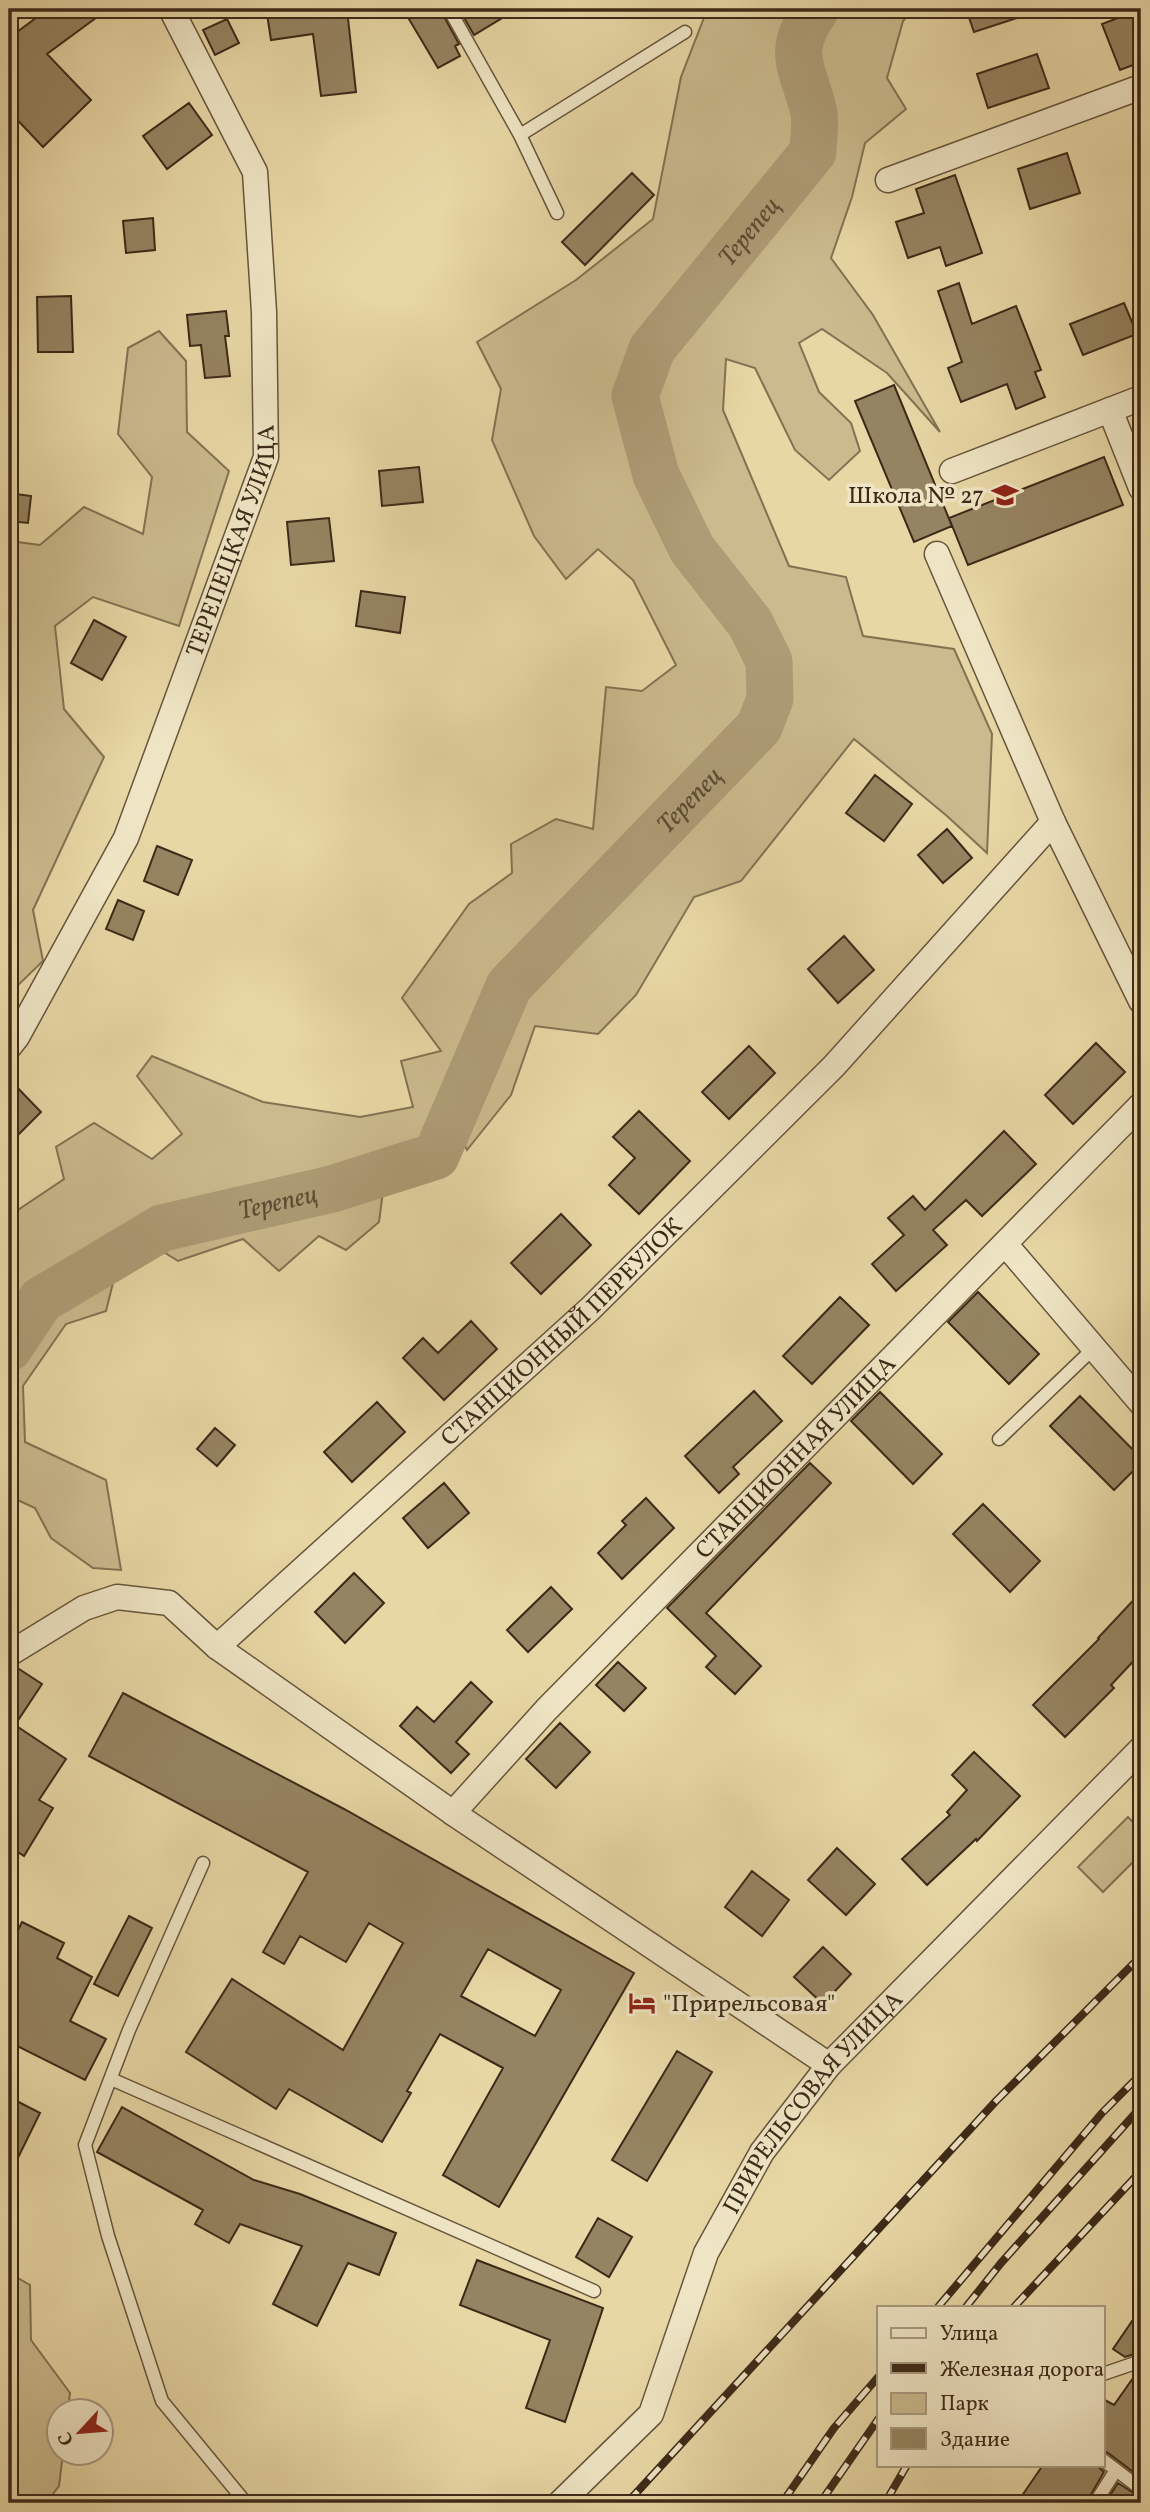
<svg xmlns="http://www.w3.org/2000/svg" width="1150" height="2512" font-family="Vollkorn,serif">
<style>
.green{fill:#caba8d;stroke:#837252;stroke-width:2}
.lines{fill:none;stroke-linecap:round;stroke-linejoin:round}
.river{stroke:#ad9c75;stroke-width:47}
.building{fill:#958461;stroke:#3c2a18;stroke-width:2;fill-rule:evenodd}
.lane-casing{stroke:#67553b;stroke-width:15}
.street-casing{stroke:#67553b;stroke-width:27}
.lane{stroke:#efe5c4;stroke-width:12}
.street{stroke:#efe5c4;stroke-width:24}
.rail-casing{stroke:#3c2a18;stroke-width:8}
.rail{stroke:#efe5c4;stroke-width:5;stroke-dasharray:16;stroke-linecap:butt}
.labels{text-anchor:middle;stroke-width:7;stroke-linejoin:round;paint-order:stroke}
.poi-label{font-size:24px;fill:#3c2a18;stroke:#efe5c4;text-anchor:end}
.street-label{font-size:24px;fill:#3c2a18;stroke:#efe5c4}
.water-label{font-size:26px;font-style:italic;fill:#5e4c34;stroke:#efe5c4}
</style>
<rect width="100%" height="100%" fill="#e7d7a5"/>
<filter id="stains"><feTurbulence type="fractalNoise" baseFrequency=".00286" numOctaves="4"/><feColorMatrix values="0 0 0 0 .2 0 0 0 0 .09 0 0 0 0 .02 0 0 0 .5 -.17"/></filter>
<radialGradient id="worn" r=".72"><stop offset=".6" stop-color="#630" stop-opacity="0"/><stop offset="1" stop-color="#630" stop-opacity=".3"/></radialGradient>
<!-- green -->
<path class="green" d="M914,9L903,21L887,78L906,109L865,143L852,197L831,258L873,315L940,432L887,373L822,329L799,343L819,392L851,423L860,451L829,480L795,450L755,368L726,359L723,410L789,566L846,577L863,636L954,649L992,734L987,853L947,816L854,739L741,881L694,897L636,995L598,1034L535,1026L511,1095L467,1150L445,1105L423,1141L388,1153L379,1222L346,1250L319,1236L279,1271L243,1239L178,1261L162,1251L114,1279L106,1311L66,1324L23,1386L25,1442L106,1480L121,1570L93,1568L51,1538L35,1508L9,1496V1216L64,1179L56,1147L94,1123L152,1159L182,1134L137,1076L152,1056L263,1102L360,1117L413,1107L401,1061L441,1051L402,998L469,904L512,873L511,844L556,819L593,829L606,687L642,691L676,665L633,580L598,549L566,579L534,536L492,440L501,389L477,342L576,280L653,219L681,77L707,10Z
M159,331L186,361L187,432L229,471L179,626L93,597L55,626L64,709L104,757L33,910L43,961L9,994V541L40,545L84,507L143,534L152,477L118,434L128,348Z
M1128,1817L1141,1830V1854L1103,1892L1078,1867Z
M9,2273L30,2285L31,2340L70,2393L68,2410H60V2452L63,2453L59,2486L46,2503H9Z"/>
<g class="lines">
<!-- river -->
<path class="river" id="s1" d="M9,1348L41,1300L162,1228L332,1189L436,1156L509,986L759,727L770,699L769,661L750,623L692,549L656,475L635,396L652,349L813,152C813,140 816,125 814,113C804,67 784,55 816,9"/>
</g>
<!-- building -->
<path class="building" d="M48,9H108L47,54L91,100L43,147L9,111V38Z
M306,9H347L356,92L321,96L313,34L271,40L267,14Z
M403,9H440L459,44L455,46L460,56L438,68Z
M459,9H517L474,35Z
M966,9H1032V13L974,32Z
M1141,9V62L1120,70L1102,24Z
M227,19L239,43L215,55L203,30Z
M1037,54L1049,88L988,108L977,74Z
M189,103L212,135L167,169L143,136Z
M1067,153L1080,193L1030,209L1018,169Z
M632,173L654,195L585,265L562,242Z
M955,175L982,253L946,266L940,247L908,258L896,222L924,213L916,189Z
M153,218L155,250L126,253L123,221Z
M959,283L972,324L1016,306L1041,370L1035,372L1045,397L1016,409L1007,384L961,402L948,368L962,362L938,291Z
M71,296L73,352H38L37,297Z
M1124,303L1137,334L1083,355L1070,324Z
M226,311L229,336H225L230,376L205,378L201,345L190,346L187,315Z
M894,385L952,526L914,542L855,401Z
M1104,457L1123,505L968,565L949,518Z
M419,467L423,502L382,506L379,471Z
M9,493L31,496L28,523L9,521Z
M329,518L334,561L291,565L287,522Z
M361,591L405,597L400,633L356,626Z
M94,620L126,637L102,680L71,663Z
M875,775L912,804L884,841L846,813Z
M947,829L972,858L943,883L918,855Z
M157,846L192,860L178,895L144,881Z
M118,900L144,911L133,940L106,929Z
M844,936L874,970L838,1003L808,969Z
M1096,1043L1125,1072L1073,1124L1045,1095Z
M749,1046L775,1073L729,1119L702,1092Z
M9,1079L41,1112L9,1144Z
M639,1111L690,1161L639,1214L609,1185L635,1158L613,1137Z
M1004,1131L1036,1164L982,1216L966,1200L933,1230L947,1245L896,1291L872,1264L904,1235L888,1218L913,1196L925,1210Z
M561,1214L591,1245L541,1294L511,1263Z
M978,1292L1039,1354L1009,1384L948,1322Z
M840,1297L869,1325L812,1384L783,1356Z
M471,1321L497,1349L444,1400L403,1358L423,1338L438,1353Z
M754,1391L782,1421L733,1467L739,1474L719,1493L685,1456Z
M880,1392L942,1454L913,1484L851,1421Z
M1080,1396L1141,1458V1463L1114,1490L1050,1426Z
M377,1402L405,1432L352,1482L324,1452Z
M215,1428L235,1445L217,1466L197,1449Z
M810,1463L831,1483L706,1613L761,1666L735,1694L706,1667L716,1656L667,1608Z
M444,1483L469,1513L428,1548L403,1518Z
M646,1498L674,1528L622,1579L598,1553L626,1525L622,1521Z
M983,1504L1040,1561L1010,1592L953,1534Z
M354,1573L384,1603L345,1643L315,1612Z
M551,1587L572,1609L528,1652L507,1630Z
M1141,1592V1653L1111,1685L1114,1688L1065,1737L1033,1705L1099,1639L1098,1638Z
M618,1662L646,1688L624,1711L596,1685Z
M16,1667L42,1684L15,1725L66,1759L39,1800L53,1808L24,1856L9,1846V1669Z
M471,1682L492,1702L456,1742L469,1754L451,1773L400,1726L417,1707L434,1722Z
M123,1693L344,1809L634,1973L499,2207L443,2175L503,2068L440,2034L407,2091L411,2093L382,2142L289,2089L276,2109L186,2052L232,1979L343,2050L403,1943L369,1923L346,1962L300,1936L284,1964L263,1952L308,1872L89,1756ZM488,1949L561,1990L535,2036L461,1996Z
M560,1723L590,1752L556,1788L526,1759Z
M974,1752L1020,1796L977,1841L976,1839L927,1885L902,1859L950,1815L947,1812L967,1790L952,1775Z
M837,1848L875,1884L846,1915L808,1880Z
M752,1871L789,1900L762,1936L725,1907Z
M129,1916L152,1928L118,1996L94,1984Z
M22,1922L64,1943L57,1958L92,1977L70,2021L106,2039L85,2080L9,2042V1948Z
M823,1947L851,1974L823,2004L794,1977Z
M677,2051L712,2072L647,2181L612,2160Z
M9,2097L40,2113L9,2176Z
M122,2107L254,2180L300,2194L396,2233L379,2275L348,2263L317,2326L273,2304L302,2246L240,2224L229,2243L195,2224L203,2210L97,2152Z
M598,2218L632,2237L609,2277L576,2257Z
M477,2260L603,2308L565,2422L526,2408L550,2340L460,2305Z
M1141,2308V2352L1125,2357L1113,2349Z
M1141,2370V2478L1108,2453L1103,2451V2399L1114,2405L1138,2371Z
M1043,2465H1096L1104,2472L1086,2503H1017Z
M1118,2483L1141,2498V2503H1105Z"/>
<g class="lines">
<defs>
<path id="lane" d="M449,9L520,135L557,213
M520,135L685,32
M999,1439L1094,1348
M203,1863L129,2030L85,2145L108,2236L162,2401L246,2503
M111,2079L594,2291
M1103,2374L1141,2361
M1103,2460L1141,2489
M1095,2503L1116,2470"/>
<g id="street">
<path d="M888,180L1141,87"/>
<path d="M1110,410L1141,488"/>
<path d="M952,471L1141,398"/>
<path d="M937,554L1053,822L1141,1001"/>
<path id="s2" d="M9,1047L17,1037L126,838L266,457L264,312L255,172L171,9"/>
<path d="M1006,1245L1141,1403"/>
<path id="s3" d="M217,1647L590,1309L834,1066L1053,822"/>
<path d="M9,1654L84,1608L117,1597L169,1603L217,1647L453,1813L829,2065"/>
<path id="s4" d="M453,1813L546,1710L1141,1105"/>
<path id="s5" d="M560,2503L651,2414L706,2253L762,2152L829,2065L1141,1749"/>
</g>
</defs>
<!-- lane casing -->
<use href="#lane" class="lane-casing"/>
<!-- street casing -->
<use href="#street" class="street-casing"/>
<!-- lane -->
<use href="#lane" class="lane"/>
<!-- street -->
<use href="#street" class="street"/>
<defs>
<path id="rail" d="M938,2307L1102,2113L1141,2074
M966,2307L1001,2263L1141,2107
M1014,2307L1141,2171
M627,2503L996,2101L1141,1956
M782,2503L834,2428L879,2376
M820,2503L879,2418
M885,2503L907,2465"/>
</defs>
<!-- rail casing -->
<use href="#rail" class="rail-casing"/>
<!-- rail -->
<use href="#rail" class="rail"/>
</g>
<!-- icons -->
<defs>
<symbol id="school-bare" viewBox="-9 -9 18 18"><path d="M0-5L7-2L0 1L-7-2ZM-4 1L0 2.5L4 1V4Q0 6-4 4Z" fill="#8f2418" stroke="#efe5c4" stroke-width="2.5" paint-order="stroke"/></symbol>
<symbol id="hotel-bare" viewBox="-9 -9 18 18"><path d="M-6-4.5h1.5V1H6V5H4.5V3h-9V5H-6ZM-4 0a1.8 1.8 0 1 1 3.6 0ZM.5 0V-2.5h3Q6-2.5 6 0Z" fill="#8f2418" stroke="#efe5c4" stroke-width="2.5" paint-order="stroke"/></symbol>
</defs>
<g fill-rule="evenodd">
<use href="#school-bare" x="986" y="476" width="38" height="38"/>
<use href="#hotel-bare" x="623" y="1984" width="38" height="38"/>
</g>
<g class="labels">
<!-- poi labels -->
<g class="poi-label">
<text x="984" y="503">Школа № 27</text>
<text x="663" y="2011" text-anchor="start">"Прирельсовая"</text>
</g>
<!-- street labels -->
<g class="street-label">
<text dy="8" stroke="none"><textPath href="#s2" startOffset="556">ТЕРЕПЕЦКАЯ УЛИЦА</textPath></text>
<text dy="8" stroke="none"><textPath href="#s3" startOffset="467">СТАНЦИОННЫЙ ПЕРЕУЛОК</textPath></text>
<text dy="8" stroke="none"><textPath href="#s4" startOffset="494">СТАНЦИОННАЯ УЛИЦА</textPath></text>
<text dy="8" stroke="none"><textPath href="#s5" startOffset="483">ПРИРЕЛЬСОВАЯ УЛИЦА</textPath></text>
</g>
<!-- water labels -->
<g class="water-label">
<text dy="9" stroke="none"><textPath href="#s1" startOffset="1598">Терепец</textPath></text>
<text dy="9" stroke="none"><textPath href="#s1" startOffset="926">Терепец</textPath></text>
<text dy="9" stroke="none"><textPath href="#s1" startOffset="317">Терепец</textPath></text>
</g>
</g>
<!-- margin -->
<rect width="1150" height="2512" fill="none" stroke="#e7d7a5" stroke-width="35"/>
<rect x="10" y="10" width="1129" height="2491" fill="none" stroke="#3c2a18" stroke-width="3.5"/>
<rect x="18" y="18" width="1115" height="2477" fill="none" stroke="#3c2a18" stroke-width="2"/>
<!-- legend -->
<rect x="877" y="2306" width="228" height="161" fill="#efe5c4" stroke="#a79a7f" stroke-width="2"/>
<rect x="891" y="2328" width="35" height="10" fill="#efe5c4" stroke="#a79a7f" stroke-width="2"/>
<text x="940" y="2340" font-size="21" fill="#3c2a18">Улица</text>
<rect x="891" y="2363" width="35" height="10" fill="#3c2a18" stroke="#a79a7f" stroke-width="2"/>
<text x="940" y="2376" font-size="21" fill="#3c2a18">Железная дорога</text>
<rect x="891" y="2393" width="35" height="21" fill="#caba8d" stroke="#a79a7f" stroke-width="2"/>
<text x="940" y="2410" font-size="21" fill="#3c2a18">Парк</text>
<rect x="891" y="2428" width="35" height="21" fill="#958461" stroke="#a79a7f" stroke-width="2"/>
<text x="940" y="2446" font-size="21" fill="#3c2a18">Здание</text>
<!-- north arrow -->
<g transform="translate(80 2432) rotate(244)"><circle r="33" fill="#efe5c4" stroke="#a79a7f" stroke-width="2"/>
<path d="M0-5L12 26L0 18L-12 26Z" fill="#8f2418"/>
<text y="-10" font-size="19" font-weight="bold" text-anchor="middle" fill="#3c2a18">С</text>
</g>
<rect width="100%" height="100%" filter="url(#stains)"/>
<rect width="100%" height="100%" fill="url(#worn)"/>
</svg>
